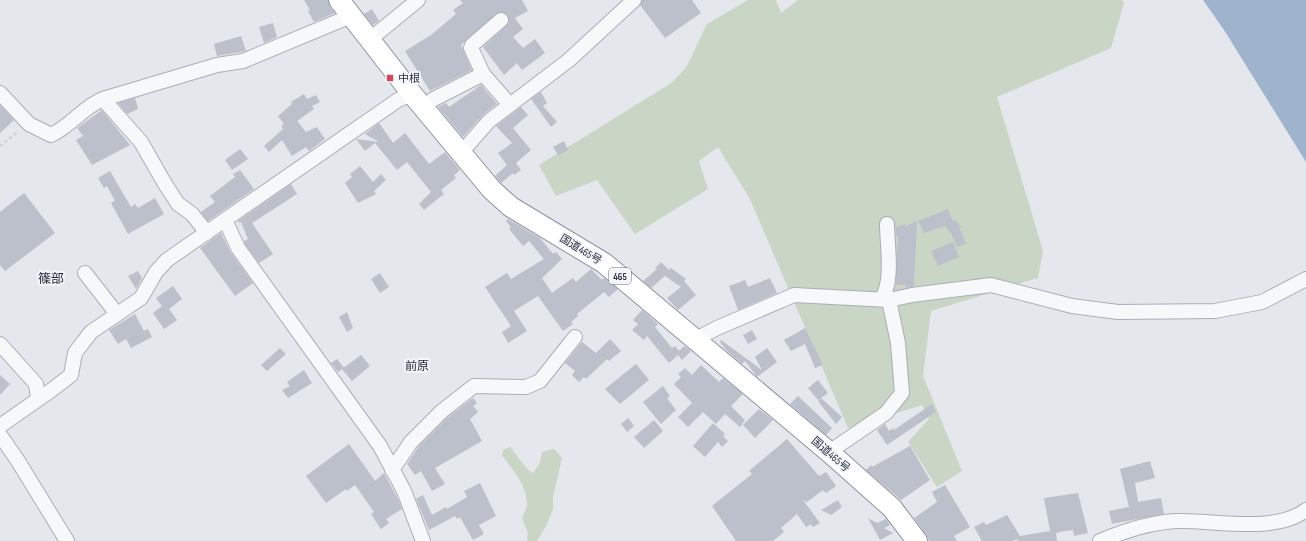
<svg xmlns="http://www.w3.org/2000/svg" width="1306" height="541" font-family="'Sofia Sans Condensed','Noto Sans JP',sans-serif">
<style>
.green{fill:#c9d6c5}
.water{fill:#9fb4cc}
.building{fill:#bbc0ca}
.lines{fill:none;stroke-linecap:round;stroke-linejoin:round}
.minor-casing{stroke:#a9aeb7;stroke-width:16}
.highway-casing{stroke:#8b94a3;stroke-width:22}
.path{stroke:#c2c5cb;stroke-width:1.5;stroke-dasharray:3 3;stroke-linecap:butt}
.minor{stroke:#f7f8fa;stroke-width:14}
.highway{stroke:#fff;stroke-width:20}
.poi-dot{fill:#d1495b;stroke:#f4f6f9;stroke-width:1.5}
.labels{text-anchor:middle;stroke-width:4;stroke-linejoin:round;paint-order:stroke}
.shield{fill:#f4f6f9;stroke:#676e7b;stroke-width:1}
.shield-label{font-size:10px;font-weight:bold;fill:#2b3445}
.poi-label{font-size:11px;fill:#2b3445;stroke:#f4f6f9;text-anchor:start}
.street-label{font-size:11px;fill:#2b3445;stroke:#f4f6f9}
.neighbourhood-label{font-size:12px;fill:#1d2536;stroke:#f4f6f9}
.quarter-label{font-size:13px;fill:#1d2536;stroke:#f4f6f9}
</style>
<rect width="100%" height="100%" fill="#e4e7ec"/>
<!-- green -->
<path class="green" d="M748,0H776L781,13L798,0H1122L1124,3L1111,48L997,97L1043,251L1038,278L931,311L923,376L962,471L937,487L908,442L929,419L922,405L848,428L750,199L718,147L699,161L708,189L635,234L597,180L556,196L539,165L673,82L687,66L707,24Z
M510,447L528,470L533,473L540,463L542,452L554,449L562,458L553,497V510L546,526L537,541H527C529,530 526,530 523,521C521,513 528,510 527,503C526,484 513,471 502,455L503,450Z"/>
<!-- water -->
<path class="water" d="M1203,0H1306V162L1224,30Z"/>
<!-- building -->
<path class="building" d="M304,0H328L330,7L335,13L314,22L308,11L310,10Z
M460,0H522L528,11L515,18L523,29L513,37L523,48L535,39L545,53L522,70L517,63L504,75L483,47L509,23L507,14L499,12L461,45L472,70L430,91L405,51L431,35L456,14L453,10L463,3Z
M642,0H692L701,13L665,38L640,5Z
M372,9L379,21L373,25L364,14Z
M273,23L277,37L264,43L259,27Z
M241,36L246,51L217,56L214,44Z
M481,85L497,104L483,115L463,137L438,107L446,103L449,107Z
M541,92L547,103L543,106L557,122L551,127L531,99Z
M304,94L307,99L316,95L320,102L312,106L314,109L297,121L306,132L317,127L325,139L309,151L306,147L292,156L282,140L269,152L264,146L283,129L281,126L284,124L278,116L292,104L291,102Z
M135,98L138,109L127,114L118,103Z
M0,105L14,120L0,133Z
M521,107L528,115L513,128L531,150L516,163L521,170L514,175L513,173L501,183L495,176L507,165L498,153L512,143L496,126Z
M102,110L130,145L92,165L76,140L83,136L77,128Z
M379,123L393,143L405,133L429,164L445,152L460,170L454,175L456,178L441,190L444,194L424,210L419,204L431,192L407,162L397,170L375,143L365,151L356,139L379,142L365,134Z
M564,141L568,150L558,155L553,147Z
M240,149L248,159L232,170L225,160Z
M360,166L373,182L381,174L386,180L374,191L376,194L358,203L345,183L352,177L350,174Z
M240,170L254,189L208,221L201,212L215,202L210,196L235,177L233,174Z
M110,171L131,207L135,204L138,208L155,198L164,214L128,234L111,203L115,201L107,186L104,188L98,178Z
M291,184L297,194L252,223L273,254L259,263L245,244L244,241L248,239L241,222L239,223L238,221Z
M24,193L55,233L5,271L0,265V212Z
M948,209L953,222L955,220L961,227L960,228L966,244L957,247L951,233L945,226L924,233L918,221Z
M508,219L540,238L553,254L556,252L562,259L542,278L552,293L573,278L576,282L591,269L602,280L604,278L618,289L609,297L604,292L577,314L578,316L571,322L573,324L563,331L538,296L514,311L527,331L508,343L502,332L511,326L485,287L507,273L511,279L544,259L529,241L523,246L509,229L511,227L506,221Z
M917,221L914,286L906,288V285H896L898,236H896V227L906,224V226Z
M221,233L231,253L253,283L235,296L200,248Z
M953,242L959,257L938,266L931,251Z
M661,262L669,270L671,268L686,279L684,281L696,295L678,310L667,298L681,287L665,276L651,288L643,281L657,269L655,268Z
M138,271L142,278L136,289L128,276Z
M380,273L389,287L380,293L371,279Z
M770,278L777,293L738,310L729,286L745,280L748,287Z
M173,286L182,299L169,309L177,320L164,329L153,313L162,306L156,298Z
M642,310L658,324L655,327L672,348L675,346L679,351L684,346L691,351L682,360L678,355L669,363L647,336L644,340L632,330L638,324L633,320Z
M347,312L353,328L347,332L339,317Z
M135,314L144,331L148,329L152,337L131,348L126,339L118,344L109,330Z
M805,328L823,365L815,368L805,344L791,351L784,340Z
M752,330L757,339L748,344L743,335Z
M610,339L621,351L609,361L607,359L586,379L584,377L579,382L572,375L575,371L565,363L582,342L596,353Z
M721,340L762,370L755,357L767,348L777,362L757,377L745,361L742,364L727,351L720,342Z
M280,348L286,354L267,371L261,365Z
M361,355L370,366L352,381L342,369Z
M337,359L344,368L338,372L331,363Z
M636,364L649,380L620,404L605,389Z
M701,365L719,382L723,378L743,394L731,406L745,420L740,427L725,414L716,424L703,412L688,427L678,417L692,403L674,384L681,377L678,374L685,368L692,375Z
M304,370L312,383L288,398L282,390L290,386L287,382Z
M0,375L10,384L0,395Z
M818,380L828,393L821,398L842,417L836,424L818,401L821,398L818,400L808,388Z
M663,386L670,396L667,398L676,410L661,424L643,402Z
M798,396L832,428L826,435L790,404Z
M473,398L477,403L473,406L478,412L470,419L482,441L435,468L445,484L432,491L421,471L415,475L407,464L419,446L448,417Z
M932,404L936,412L887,445L877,430L885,424L889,431L893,428L894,430Z
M759,409L773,420L755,438L743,425Z
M628,418L634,426L627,432L621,424Z
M654,420L663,431L644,448L634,437Z
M713,423L725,434L723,436L728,441L722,447L718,442L705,457L693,446Z
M787,439L819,476L826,472L836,486L826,493L823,490L807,502L803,500L820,523L813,527L811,524L806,527L797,514L781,528L784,532L773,541H736L712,506L752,474L749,471Z
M349,444L375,481L384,473L398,499L402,509L386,519L389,523L381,529L371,514L374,512L355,485L347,491L346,489L326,503L306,476Z
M910,446L930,480L901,500L866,470L871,465L872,467Z
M1150,461L1155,478L1135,483L1138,502L1161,498L1164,514L1112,524L1109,511L1129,507L1120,469Z
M480,483L496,516L479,525L484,534L473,540L460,517L457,519L455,516L429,530L416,499L423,495L432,515L446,507L447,509L467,497L464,491Z
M945,485L970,527L954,536L957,541H929L926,534L914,518L937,502L932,492Z
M1078,493L1088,533L1074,536L1073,530L1058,532L1056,534L1057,541H1018L1017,539L1013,541H982L974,527L984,522L986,525L1007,515L1020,536L1050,531L1044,498Z
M838,500L842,507L831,515L821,510Z
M868,518L877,523L886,519L890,525L884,528L893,533L880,540Z"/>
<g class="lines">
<defs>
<path id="minor" d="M501,20L472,45L471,48L483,74L510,105
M369,40L418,0
M0,93L29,124L51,135C71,126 83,107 103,99L217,65L243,61L351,16
M103,99L141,142L165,184L178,204L192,214L207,233
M432,100L483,74
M460,154L489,121L569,60L634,0
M225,220L238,248L380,446L404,491L423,541
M85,273L117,314
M881,299C894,283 887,244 887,224
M696,339L717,328L794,295L889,300L912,295L991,285L1072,306L1118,312L1215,311L1262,302L1306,279
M0,344L36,384L38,399
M0,426L53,389L71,375L75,353L81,345L91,332L141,298L156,272L167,260L398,100L412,94
M0,435L18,461L67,541
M829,452L886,413L902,393L898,343L889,300
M392,470L411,442L442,411L474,386L526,387L540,381L575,337
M1100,541C1124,531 1150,522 1177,521C1215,520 1274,534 1306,510"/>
<path id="highway" d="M339,0L412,94L492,190L511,207L604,263L829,452L892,508L917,541"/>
</defs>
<!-- minor casing -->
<use href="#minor" class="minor-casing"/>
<!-- highway casing -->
<use href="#highway" class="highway-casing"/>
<!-- path -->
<path class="path" d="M0,146L19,131"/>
<!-- minor -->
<use href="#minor" class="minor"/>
<!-- highway -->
<use href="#highway" class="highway"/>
</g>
<!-- markers -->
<rect class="poi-dot" x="386" y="74" width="8" height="8" rx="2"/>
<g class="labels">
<!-- shield labels -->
<rect class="shield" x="609" y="268" width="22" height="16" rx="3"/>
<g class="shield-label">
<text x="620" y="280">465</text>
</g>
<!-- poi labels -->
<g class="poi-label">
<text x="398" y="82">中根</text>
</g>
<!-- street labels -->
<g class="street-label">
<text transform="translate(581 249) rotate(31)" y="4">国道465号</text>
<text transform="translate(831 454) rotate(41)" y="4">国道465号</text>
</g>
<!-- neighbourhood labels -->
<g class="neighbourhood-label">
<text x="417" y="370">前原</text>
</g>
<!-- quarter labels -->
<g class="quarter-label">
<text x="51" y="283">篠部</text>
</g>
</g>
</svg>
